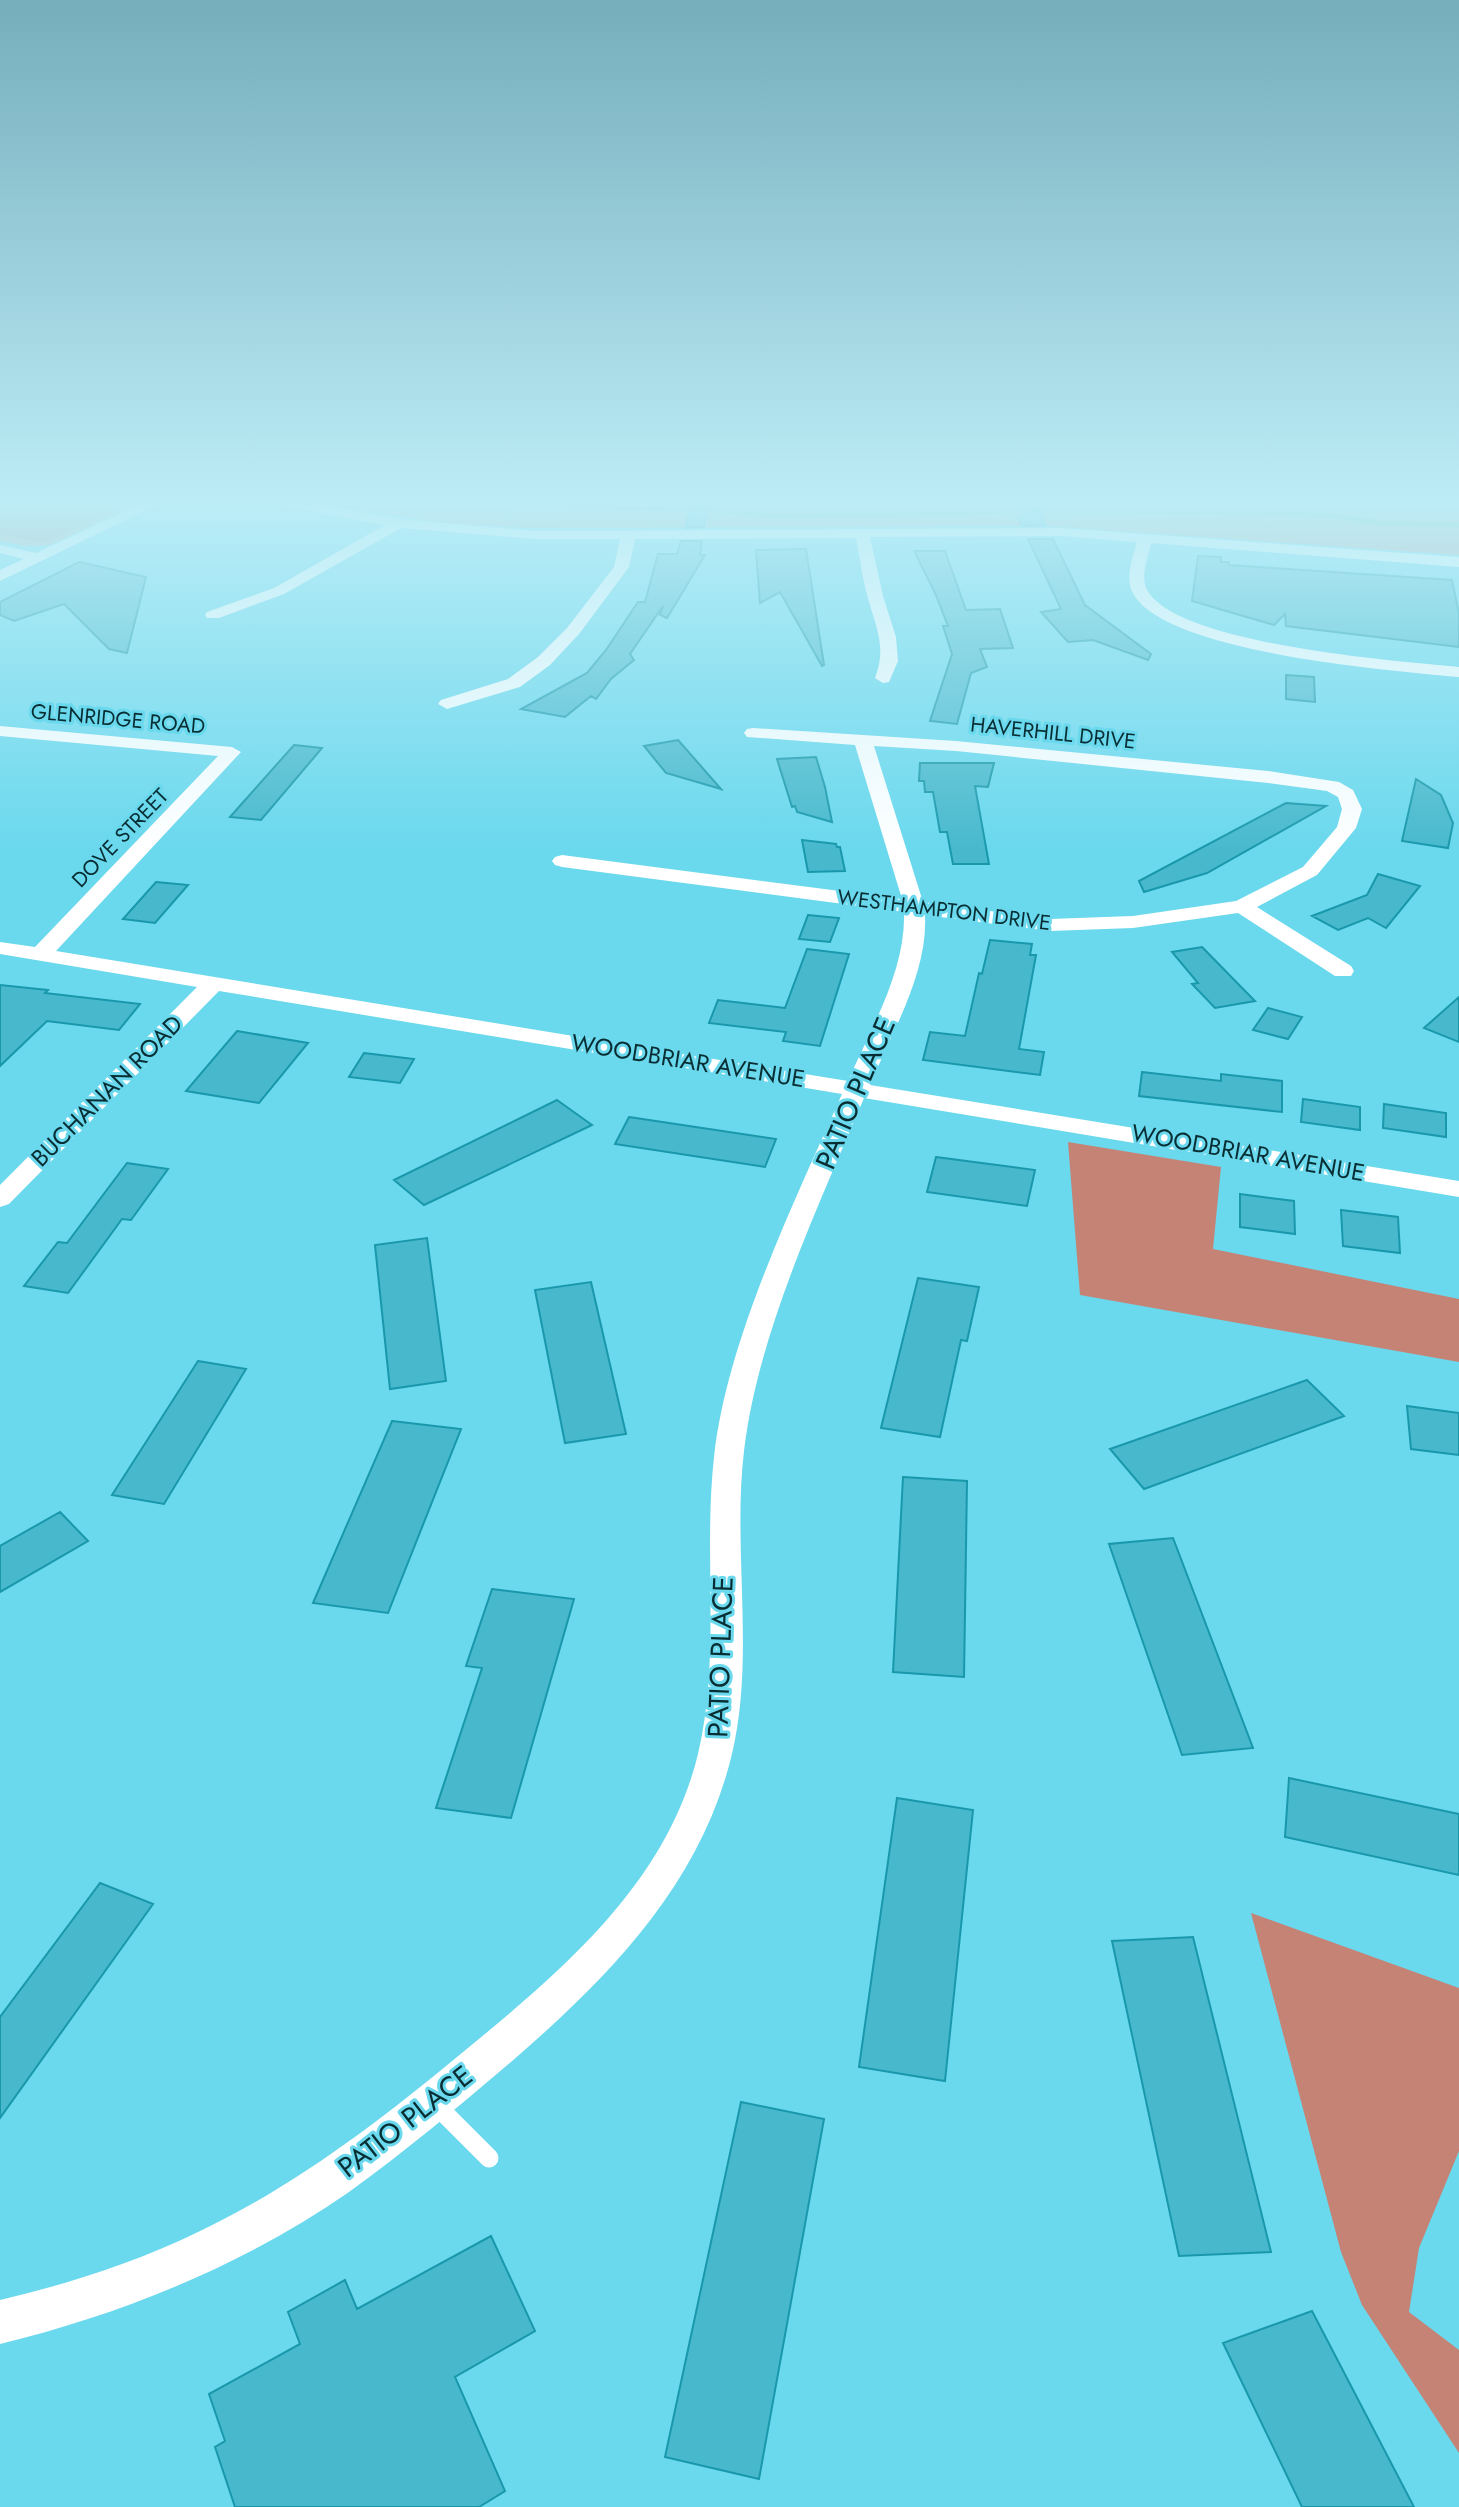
<svg xmlns="http://www.w3.org/2000/svg" width="1459" height="2507" font-family="Jost,sans-serif">
<style>
.green{fill:#d49e93}
.forest{fill:#c58376}
.lines{fill:none;stroke-linecap:round;stroke-linejoin:round}
.stream{stroke:#6ca47b;stroke-width:5}
.building{fill:#48b9cd;stroke:#1998ac;stroke-width:2}
.service{stroke:#fff;stroke-width:19}
.minor{fill:#fff;fill-rule:evenodd}
.labels{text-anchor:middle;stroke-width:6;stroke-linejoin:round;paint-order:stroke}
.far-street-label{font-size:21px;fill:#082d33;stroke:#6ad8ed}
.street-label{font-size:24px;fill:#082d33;stroke:#6ad8ed}
.near-street-label{font-size:28px;fill:#082d33;stroke:#6ad8ed}
</style>
<rect width="100%" height="100%" fill="#6ad8ed"/>
<!-- green -->
<path class="green" d="M0,499H149L50,545L25,546L0,541Z
M297,499L1459,501V555L1048,526L525,528L437,522Z"/>
<!-- forest -->
<path class="forest" d="M0,499H140L56,538L40,542L0,535Z
M1068,1142L1221,1167L1213,1249L1459,1299V1362L1080,1295Z
M1251,1913L1459,1988V2151L1419,2248L1409,2312L1459,2350V2453L1362,2305L1341,2252Z"/>
<g class="lines">
<!-- stream -->
<path class="stream" d="M476,499L527,505L717,510L775,516L947,514L1019,510L1286,513L1335,516L1381,523L1459,525"/>
</g>
<!-- building -->
<path class="building" d="M692,502L708,506L704,527L685,528Z
M1038,509L1046,525L1022,526L1018,518Z
M1028,539H1053L1085,605L1151,654L1148,660L1093,640L1068,642L1041,612L1061,609Z
M681,541H702L700,555H705L667,618L660,615L663,606L630,654L634,660L611,679L596,699L591,696L565,717L521,709L587,673L606,650L638,602H645L658,554H677Z
M806,549L824,665L822,666L780,592L760,603L756,550Z
M914,551H945L966,610L1000,609L1013,648L980,649L987,667L971,673L957,724L930,721L952,654L943,626H948L935,593Z
M1198,556L1221,557V562H1229V565L1452,580L1459,614V647L1286,626L1285,614L1274,625L1192,601Z
M79,562L146,577L127,653L109,649L64,604L14,621L0,615V602Z
M1286,675L1314,677L1315,702L1286,699Z
M678,740L721,789L666,773L644,746Z
M294,745L322,748L261,820L230,817Z
M816,757L825,787L832,822L797,812L795,806L792,807L777,759Z
M920,763H994L988,787L975,786L989,864H953L947,832H940L933,792H925L924,781H919Z
M1416,779L1441,795L1453,823L1448,848L1402,841Z
M1286,803L1326,806L1207,873L1144,892L1139,881Z
M802,840L836,844L837,847H840L845,871L808,872Z
M1378,874L1420,886L1386,928L1368,918L1338,930L1312,916L1367,895Z
M156,882L188,885L155,923L123,919Z
M808,915L839,918L830,942L799,939Z
M990,940L1032,944L1030,955H1036L1019,1049L1044,1052L1040,1075L923,1060L930,1032L965,1036L979,973L982,974Z
M1202,947L1255,1001L1215,1008L1192,984L1198,983L1172,952Z
M807,949L849,954L820,1046L783,1041L786,1032L709,1023L718,1000L785,1008Z
M0,985L48,990L45,993L140,1004L119,1030L47,1021L0,1066Z
M1459,997V1042L1424,1028Z
M1268,1008L1302,1017L1288,1039L1253,1030Z
M237,1031L308,1043L259,1103L186,1091Z
M364,1053L414,1059L400,1083L349,1077Z
M1142,1072L1221,1081V1074L1282,1081V1112L1139,1096Z
M1303,1099L1360,1107V1130L1301,1122Z
M557,1100L592,1125L424,1205L394,1180Z
M1384,1104L1446,1113V1137L1383,1128Z
M629,1117L776,1139L765,1167L615,1144Z
M936,1157L1035,1170L1027,1206L927,1192Z
M127,1163L168,1169L131,1220L122,1219L68,1293L24,1286L58,1242L67,1243Z
M1240,1194L1294,1201L1295,1234L1240,1227Z
M1341,1210L1398,1217L1400,1253L1343,1246Z
M427,1238L446,1381L390,1389L375,1245Z
M918,1278L979,1287L967,1341L961,1340L940,1437L881,1428Z
M591,1282L626,1434L565,1443L535,1290Z
M198,1361L246,1369L164,1504L112,1495Z
M1307,1380L1344,1416L1144,1489L1110,1449Z
M1407,1406L1459,1413V1455L1411,1449Z
M392,1421L461,1429L388,1613L313,1603Z
M903,1477L967,1481L964,1677L893,1672Z
M60,1512L88,1541L0,1592V1546Z
M1173,1538L1253,1748L1182,1755L1109,1544Z
M492,1589L574,1599L511,1818L436,1808L482,1668L466,1666Z
M1289,1778L1459,1814V1875L1285,1837Z
M897,1798L973,1810L945,2081L859,2067Z
M100,1883L153,1904L0,2118V2017Z
M1193,1937L1271,2252L1179,2256L1112,1941Z
M741,2102L824,2119L759,2479L665,2457Z
M491,2236L535,2331L455,2377L505,2491L479,2507H235L215,2447L225,2441L209,2394L300,2344L288,2312L345,2280L357,2309Z
M1312,2311L1414,2507H1302L1223,2343Z"/>
<g class="lines">
<!-- service -->
<path class="service" d="M436,2105L489,2158"/>
<!-- minor -->
<path class="minor" d="M151,499H169L0,581V570L24,559L0,553V545L36,553Z
M261,499H291L399,519L535,531L1061,528L1459,557V567L1151,543C1148,557 1140,577 1147,590C1178,645 1398,661 1459,667V677C1397,671 1155,653 1131,589C1126,574 1133,557 1137,542L1061,536L870,537L883,596L896,637L898,661L889,682L883,683L875,678C887,647 876,628 868,598C862,578 860,557 856,538L635,539L629,567L579,634L550,665L520,687L447,709L438,704L441,700L508,679L538,657L567,628L614,567L620,539H535L401,528L284,594L219,618H207L205,615L207,612L274,588L385,525L268,503Z
M0,726L232,747L241,752L56,951L848,1081C871,1028 906,971 904,912L562,867L555,865L552,861L555,857L562,855L902,899L855,745L747,737L744,733L747,729L753,728L956,741L1268,771L1339,782L1353,790L1362,809L1356,828L1317,875L1257,907L1351,966L1354,971L1351,976H1335L1238,913L1133,928L1050,931L925,915C928,973 892,1032 870,1085L1459,1181V1197L864,1098C818,1207 758,1333 744,1451C732,1552 756,1658 731,1758C699,1886 608,1978 511,2062C458,2107 405,2152 349,2192C244,2265 123,2314 0,2344V2300C68,2284 134,2263 198,2232C293,2187 376,2124 457,2057C557,1975 666,1886 698,1754C721,1657 703,1556 714,1457C727,1339 794,1203 842,1094L219,991L9,1204L0,1207V1185L197,987L0,954V942L35,947L218,756L0,736ZM874,746L956,751L1268,783L1327,791L1338,797L1342,809L1337,827L1303,867L1236,901L1133,916L1050,919L923,902Z"/>
</g>
<!-- sky -->
<linearGradient id="sky" x2="0" y2="1"><stop stop-color="#76aebc"/><stop offset="0.59" stop-color="#bcedf7"/><stop offset="1" stop-color="#bcedf7" stop-opacity="0"/></linearGradient>
<rect width="1459" height="850" fill="url(#sky)"/>
<g class="labels">
<!-- far-street labels -->
<g class="far-street-label">
<text transform="translate(118 719) rotate(5)" y="7">GLENRIDGE ROAD</text>
<text transform="translate(1053 733) rotate(6)" y="7">HAVERHILL DRIVE</text>
<text transform="translate(120 838) rotate(-46)" y="7">DOVE STREET</text>
<text transform="translate(944 910) rotate(7)" y="7">WESTHAMPTON DRIVE</text>
</g>
<!-- street labels -->
<g class="street-label">
<text transform="translate(688 1061) rotate(9)" y="8">WOODBRIAR AVENUE</text>
<text transform="translate(107 1091) rotate(-45)" y="8">BUCHANAN ROAD</text>
<text transform="translate(1248 1153) rotate(10)" y="8">WOODBRIAR AVENUE</text>
</g>
<!-- near-street labels -->
<g class="near-street-label">
<text transform="translate(855 1093) rotate(-67)" y="10">PATIO PLACE</text>
<text transform="translate(720 1657) rotate(-88)" y="10">PATIO PLACE</text>
<text transform="translate(405 2121) rotate(-38)" y="10">PATIO PLACE</text>
</g>
</g>
</svg>
